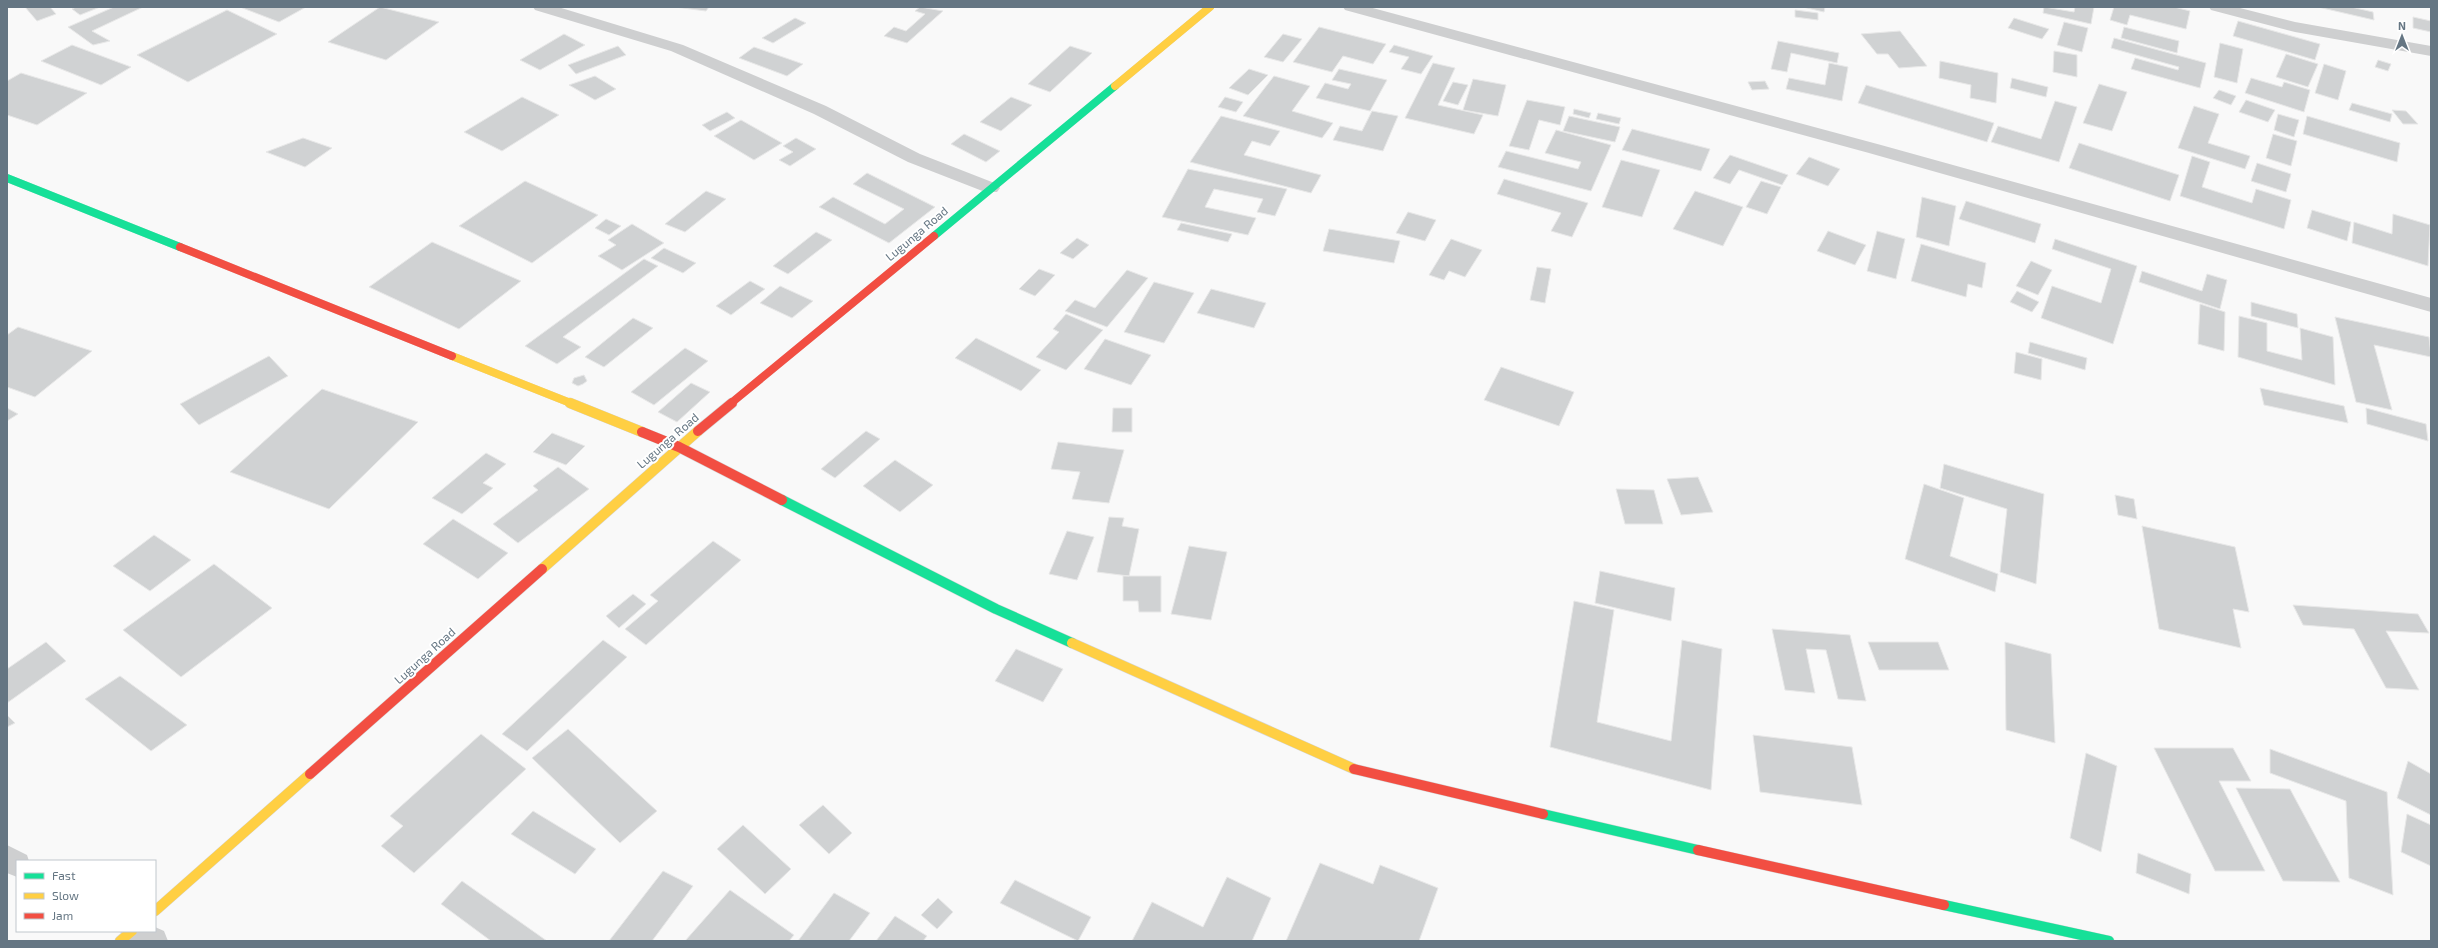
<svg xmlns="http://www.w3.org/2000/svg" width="2438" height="948" font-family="'Exo 2',sans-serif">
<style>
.building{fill:#d0d2d3;stroke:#e8e8e8}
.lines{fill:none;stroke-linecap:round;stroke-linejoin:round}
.fast-far1-casing{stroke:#d5d6d7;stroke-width:8}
.fast-casing{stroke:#d5d6d7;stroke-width:11}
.slow-far1-casing{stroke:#d5d6d7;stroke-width:8}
.slow-casing{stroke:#d5d6d7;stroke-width:11}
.jam-far1-casing{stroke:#d5d6d7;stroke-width:8}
.jam-casing{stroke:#d5d6d7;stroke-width:11}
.street{fill:#cecfd0;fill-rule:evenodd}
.fast-far1{stroke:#16e098;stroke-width:8}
.fast{stroke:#16e098;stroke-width:10}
.slow-far1{stroke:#ffcf43;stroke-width:8}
.slow{stroke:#ffcf43;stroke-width:10}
.jam-far1{stroke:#f24e42;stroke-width:8}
.jam{stroke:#f24e42;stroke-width:10}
.labels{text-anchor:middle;stroke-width:4;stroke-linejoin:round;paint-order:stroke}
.street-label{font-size:12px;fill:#657683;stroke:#fff}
</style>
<rect width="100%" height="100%" fill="#f9f9f9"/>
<!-- building -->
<path class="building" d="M25,7H50L56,14L37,21Z
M76,7H100L80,15L72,9Z
M114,7H143L92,31L110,41L93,45L68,27Z
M240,7H306L279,22Z
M380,7L439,22L386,60L328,42Z
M675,7H709L706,11Z
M920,7L943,11L907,43L884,36L894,27L906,31L925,14L915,11Z
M1803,7H1825L1824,12Z
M2044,7L2074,12L2075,7H2094L2091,24L2043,13Z
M2114,7H2174L2190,11L2186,29L2130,15L2127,25L2110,20Z
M2318,7H2351L2373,12L2374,20Z
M227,10L277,34L188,82L137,55Z
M1795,10L1818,13V20L1795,17Z
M2413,17L2431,21V32L2413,28Z
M795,18L806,23L773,43L762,38Z
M2014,18L2049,29L2042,39L2008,28Z
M2238,21L2320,44L2315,60L2233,36Z
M2064,22L2088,28L2082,52L2057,45Z
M1319,27L1386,44L1373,64L1343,56L1332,72L1293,62Z
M2124,27L2179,41L2177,53L2121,38Z
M1900,31L1927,66L1899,68L1888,54H1877L1861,34Z
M564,34L585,45L540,70L520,60Z
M1283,34L1302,39L1283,62L1264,57Z
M2114,38L2206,63L2200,88L2131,69L2135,58L2178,70L2179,67L2111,48Z
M1778,41L1839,53L1837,63L1791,53L1787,72L1771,69Z
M2220,43L2243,49L2237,83L2214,77Z
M72,45L131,67L101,85L41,61Z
M1394,45L1433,56L1421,74L1401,69L1409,57L1389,52Z
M618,46L626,55L576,74L568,65Z
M1070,46L1092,53L1050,92L1028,84Z
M754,47L803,64L787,76L739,58Z
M2054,51L2077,55V77L2053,72Z
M2286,54L2318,64L2308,87L2276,77Z
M2378,60L2391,64L2388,71L2375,67Z
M1940,61L1998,73L1996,103L1970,98L1971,85L1939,78Z
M1433,63L1455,68L1438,105L1483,115L1474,134L1405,118Z
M1829,63L1848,67L1842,101L1786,89L1789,78L1825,85Z
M2324,64L2346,71L2338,100L2315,93Z
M1249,69L1268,75L1248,95L1229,88Z
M1339,69L1387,80L1370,111L1316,98L1325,83L1348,89L1351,84L1332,80Z
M21,73L87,93L37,125L7,115V81Z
M595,76L616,89L595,100L569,85Z
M1274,76L1310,86L1292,111L1333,123L1322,138L1243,116Z
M2012,78L2048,87L2046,97L2010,88Z
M2251,78L2282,87L2284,82L2310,90L2304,112L2245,93Z
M1473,79L1506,85L1498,116L1463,110Z
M1765,81L1769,89L1752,90L1748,82Z
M1453,82L1468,85L1458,105L1443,101Z
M2099,84L2127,92L2112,131L2083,123Z
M1866,85L1994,123L1987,142L1858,103Z
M2219,90L2236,96L2231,105L2213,98Z
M522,97L559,115L502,151L464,132Z
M1011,97L1032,105L1001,131L980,122Z
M1225,97L1243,102L1236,112L1218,107Z
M1527,100L1565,107L1560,125L1539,120L1529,150L1509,146Z
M2246,100L2275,110L2268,122L2239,112Z
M2055,101L2077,107L2059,162L1991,142L1998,126L2041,139Z
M2352,103L2392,114L2390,122L2349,110Z
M2194,106L2219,114L2208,143L2250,156L2245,169L2178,148Z
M1574,109L1591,113L1589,118L1573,114Z
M2392,110L2406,111L2418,124H2403Z
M1372,111L1398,116L1383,151L1333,140L1340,126L1362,131Z
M727,112L735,118L710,131L702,125Z
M1598,113L1621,118L1619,124L1596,119Z
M2278,114L2299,120L2294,137L2274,130Z
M1221,116L1280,131L1270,146L1252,141L1244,155L1321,175L1311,193L1190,162Z
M1569,116L1620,127L1615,142L1563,131Z
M2307,116L2400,143L2397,162L2303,134Z
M741,120L782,143L754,160L714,136Z
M1632,129L1710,149L1701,171L1622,150Z
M1556,130L1611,145L1591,191L1498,167L1506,151L1578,169L1581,162L1545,153Z
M964,134L1000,151L986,162L951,144Z
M2273,134L2297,141L2291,166L2266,158Z
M303,138L332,148L305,167L266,152Z
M796,138L816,149L790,166L779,160L793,152L783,146Z
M2079,143L2179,175L2170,201L2069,168Z
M1730,155L1788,175L1782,185L1739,170L1730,184L1713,178Z
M2192,156L2210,162L2202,187L2252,203L2256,189L2291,200L2284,229L2180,196Z
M1809,157L1840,169L1828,186L1796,174Z
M1621,160L1660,170L1642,217L1602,207Z
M2257,163L2291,174L2286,192L2251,181Z
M1188,169L1287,189L1275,216L1257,212L1263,199L1214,189L1205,207L1256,218L1248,235L1162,217Z
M867,173L935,207L889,243L819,207L833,197L885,224L904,209L853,184Z
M1504,179L1588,203L1572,237L1551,231L1561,213L1497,194Z
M525,181L598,215L532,263L459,226Z
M1761,181L1781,187L1767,214L1746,207Z
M706,191L726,199L685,232L665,224Z
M1695,191L1743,207L1723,246L1673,229Z
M1922,197L1956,206L1949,246L1916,237Z
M1966,201L2041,224L2035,243L1959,219Z
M2312,210L2351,222L2347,241L2307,228Z
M1408,212L1436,220L1425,241L1396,233Z
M2393,214L2430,225L2428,266L2352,243L2354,222L2392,234Z
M606,219L621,226L609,235L595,228Z
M1181,223L1232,234L1228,242L1177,230Z
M632,224L664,243L622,270L598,256L616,245L608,240Z
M1329,229L1400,241L1394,263L1323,251Z
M1828,231L1866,245L1855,265L1817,251Z
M1877,231L1905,239L1896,279L1867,271Z
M816,232L832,240L788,274L773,266Z
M1077,238L1089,245L1073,259L1060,253Z
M1451,239L1482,250L1465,277L1449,271L1444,280L1429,275Z
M2055,239L2137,266L2113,344L2041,318L2052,286L2101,303L2111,269L2052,249Z
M432,242L521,281L459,329L369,287Z
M1921,244L1986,263L1982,288L1968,284L1966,297L1911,281Z
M664,248L696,263L683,273L651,258Z
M644,259L658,266L563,337L581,347L557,364L525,346Z
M2031,261L2052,270L2038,295L2016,286Z
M1537,267L1551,269L1545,303L1530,300Z
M1039,269L1055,275L1035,296L1019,289Z
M1127,270L1148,278L1107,327L1065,311L1075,300L1095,308Z
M2142,271L2202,291L2207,274L2227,280L2220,309L2139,282Z
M750,281L765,289L731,315L716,306Z
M1154,282L1194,293L1164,343L1124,332Z
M780,286L813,301L792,318L760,303Z
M1211,289L1266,303L1254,328L1197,313Z
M2017,291L2039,302L2032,312L2010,302Z
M2251,302L2297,314L2298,328L2251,316Z
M2200,304L2225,312L2224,351L2198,344Z
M1066,314L1103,330L1066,370L1036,357L1059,332L1053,329Z
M2239,316L2267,323V351L2302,360L2300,328L2333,337L2335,385L2238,357Z
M2335,317L2429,337L2431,357L2374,345L2392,410L2356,402Z
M633,318L653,328L604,367L585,357Z
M18,327L92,351L35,397L7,387V335Z
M976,338L1041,370L1021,391L955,358Z
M1105,339L1151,355L1131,385L1084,369Z
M2030,342L2087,358L2085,370L2028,353Z
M685,348L708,361L654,405L631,392Z
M2016,352L2042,359L2041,380L2014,373Z
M269,356L288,376L199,425L180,404Z
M1501,367L1574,392L1559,426L1484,400Z
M584,375L587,381L583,384L578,386L572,383L574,378Z
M691,383L710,392L677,422L658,412Z
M2260,388L2344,406L2348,423L2264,405Z
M322,389L418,422L329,509L230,472Z
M7,408L18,414L7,421Z
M1113,408H1132V432H1112Z
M2366,408L2426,424L2428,441L2367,424Z
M866,431L880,439L835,478L821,469Z
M552,433L585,446L566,465L533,452Z
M1058,442L1124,450L1109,503L1072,499L1080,472L1051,469Z
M486,453L506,464L483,483L493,488L462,514L432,498Z
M895,460L933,485L900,512L863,486Z
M1944,464L2044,494L2036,584L2000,572L2007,509L1940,488Z
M558,467L589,489L518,543L493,524L538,490L533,486Z
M1698,477L1713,512L1681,515L1667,479Z
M1924,484L1964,498L1950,556L1998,574L1995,592L1905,559Z
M1616,489L1654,490L1663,524H1625Z
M2115,495L2134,499L2137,519L2118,515Z
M1109,517L1124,518L1122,526L1139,529L1129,576L1097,572Z
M453,519L508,553L478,579L423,544Z
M2142,526L2235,547L2249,612L2233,609L2241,648L2159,629Z
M1067,531L1094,537L1077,580L1049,574Z
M154,535L191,560L150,591L113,566Z
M713,541L741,560L646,645L625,629L658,601L650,595Z
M1189,546L1227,552L1211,620L1171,614Z
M214,564L272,608L181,677L123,630Z
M1600,571L1675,588L1671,621L1595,603Z
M1123,576H1161V612H1139L1138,601H1123Z
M633,594L646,604L619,628L606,616Z
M1574,601L1614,610L1597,722L1671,741L1682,640L1722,649L1711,790L1550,747Z
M2293,605L2418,614L2429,633L2386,631L2419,690L2386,688L2354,629L2303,625Z
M1772,629L1850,635L1866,701L1838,699L1826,650L1806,649L1815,693L1785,690Z
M603,640L627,657L527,751L502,734Z
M46,642L66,661L7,703V669Z
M1868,642H1938L1949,670H1879Z
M2005,642L2051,654L2055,743L2006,730Z
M1016,649L1063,669L1043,702L995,681Z
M120,676L187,725L151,751L85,699Z
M7,715L15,723L7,727Z
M568,729L657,811L620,843L532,758Z
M481,734L526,769L414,873L381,846L403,826L390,816Z
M1753,735L1852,747L1862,805L1760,792Z
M2154,748H2233L2251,781H2219L2265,871H2215Z
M2270,749L2387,792L2393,895L2349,878L2346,801L2270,773Z
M2086,753L2117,766L2101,852L2070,838Z
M2408,761L2431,774V815L2397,798Z
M2236,788L2290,789L2340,882L2283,881Z
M823,805L852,833L829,854L799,825Z
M533,811L596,849L575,874L511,834Z
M2407,814L2431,825V866L2401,852Z
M743,825L791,869L765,894L717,849Z
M2138,853L2191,874L2189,894L2136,873Z
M1320,863L1373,884L1380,865L1438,888L1419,941H1286Z
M663,871L693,886L652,941H609Z
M1227,877L1271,898L1252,941H1132L1152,902L1203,927Z
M1015,880L1091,917L1078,941L1000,903Z
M462,881L547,941H491L441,904Z
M730,890L794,935L789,941H685Z
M834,893L870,913L849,941H798Z
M938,898L953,912L937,929L921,915Z
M895,916L927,936L923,941H876Z"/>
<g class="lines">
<defs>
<path id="fast-far1" d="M7,178L180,247
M934,236L1115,86"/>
<path id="fast" d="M782,500L996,609L1072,643
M1543,814L1698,850
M1944,905L2109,941"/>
<path id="slow-far1" d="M1115,86L1210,7
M452,356L573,404"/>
<path id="slow" d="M570,403L642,432
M542,569L698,431
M1072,643L1354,769
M155,911L310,774
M120,941L132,931"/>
<path id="jam-far1" d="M180,247L452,356
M730,404L934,236"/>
<path id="jam" d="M698,431L732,403
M642,432L679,447L782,500
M1354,769L1543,814
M310,774L542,569
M1698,850L1944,905"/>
</defs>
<!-- fast-far1 casing -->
<use href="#fast-far1" class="fast-far1-casing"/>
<!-- fast casing -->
<use href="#fast" class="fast-casing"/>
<!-- slow-far1 casing -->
<use href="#slow-far1" class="slow-far1-casing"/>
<!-- slow casing -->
<use href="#slow" class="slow-casing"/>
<!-- jam-far1 casing -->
<use href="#jam-far1" class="jam-far1-casing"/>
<!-- jam casing -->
<use href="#jam" class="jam-casing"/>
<!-- street -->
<path class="street" d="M533,7H558L683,45L826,106L920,154L997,184L1000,188L997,192H985L908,162L814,114L671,51L535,10Z
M1343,7H1369L1881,145L2431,298V312L1869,153L1345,10Z
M2209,7H2236L2295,22L2431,46V56L2295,32L2211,10Z
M7,845L27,855L29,861H17V877L7,873Z
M155,927L164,931L168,941H124L120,931H155Z"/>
<!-- fast-far1 -->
<use href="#fast-far1" class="fast-far1"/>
<!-- fast -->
<use href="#fast" class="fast"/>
<!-- slow-far1 -->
<use href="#slow-far1" class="slow-far1"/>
<!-- slow -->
<use href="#slow" class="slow"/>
<!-- jam-far1 -->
<use href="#jam-far1" class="jam-far1"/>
<!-- jam -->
<use href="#jam" class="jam"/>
</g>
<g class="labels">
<!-- street labels -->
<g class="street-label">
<text transform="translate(917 234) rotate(-40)" y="4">Lugunga Road</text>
<text transform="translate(668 441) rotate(-41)" y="4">Lugunga Road</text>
<text transform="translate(425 656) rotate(-42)" y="4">Lugunga Road</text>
</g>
</g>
<!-- border -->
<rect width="2438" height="948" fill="none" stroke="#657683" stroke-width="16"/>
<!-- legend -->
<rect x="16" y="860" width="140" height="72" fill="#ffffff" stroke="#c1c8cd"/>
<rect x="24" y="873" width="20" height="6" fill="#16e098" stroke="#c1c8cd"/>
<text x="52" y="880" font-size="12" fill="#657683">Fast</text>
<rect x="24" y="893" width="20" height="6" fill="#ffcf43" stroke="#c1c8cd"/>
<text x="52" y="900" font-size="12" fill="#657683">Slow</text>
<rect x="24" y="913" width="20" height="6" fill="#f24e42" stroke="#c1c8cd"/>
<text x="52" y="920" font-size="12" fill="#657683">Jam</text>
<!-- north arrow -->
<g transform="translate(2402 36)" stroke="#ffffff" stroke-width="3" paint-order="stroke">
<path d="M0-3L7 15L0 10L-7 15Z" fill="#657683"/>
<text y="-6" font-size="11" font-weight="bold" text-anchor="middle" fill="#657683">N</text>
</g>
</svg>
